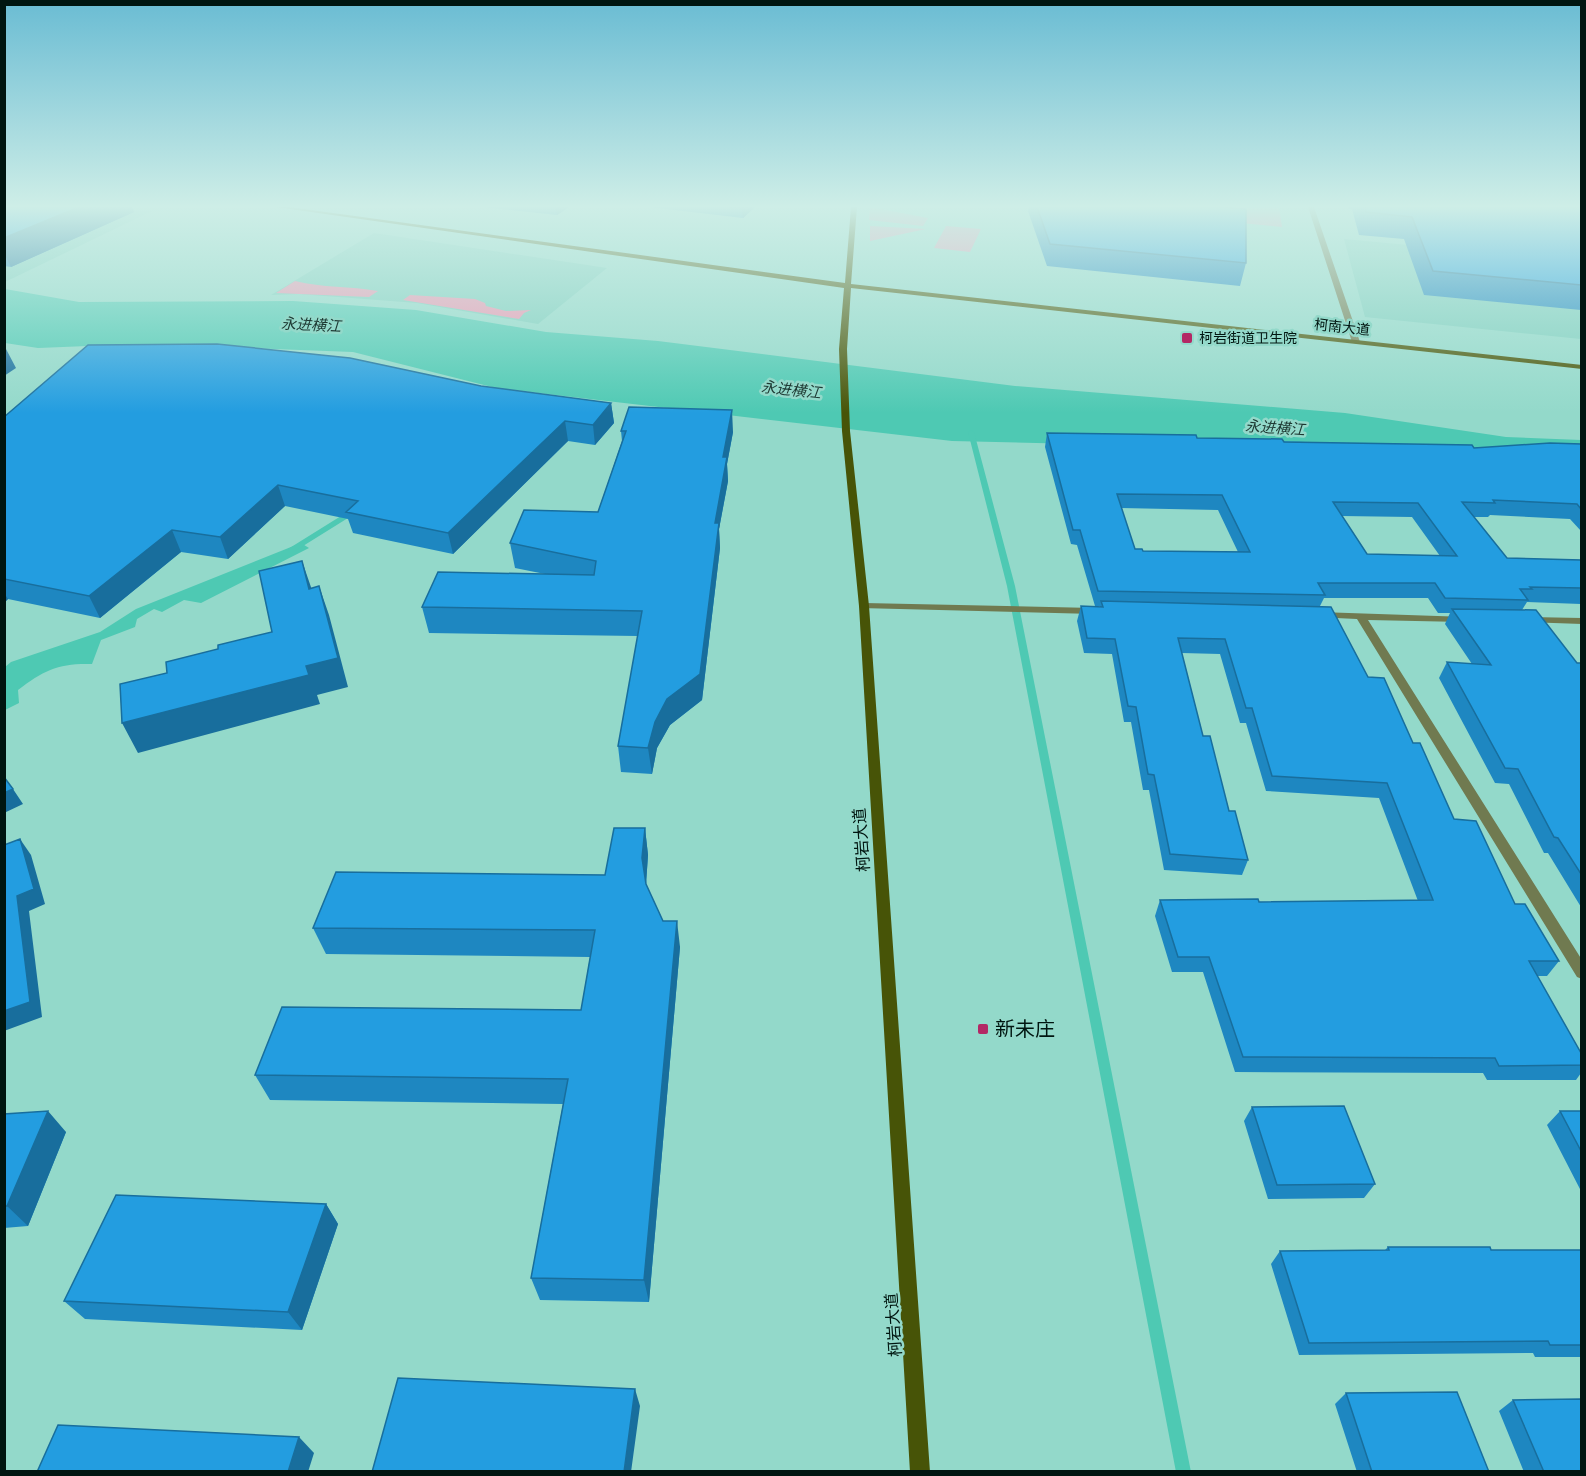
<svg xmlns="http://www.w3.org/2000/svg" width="1586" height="1476" font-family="Helvetica,'Noto Sans SC',sans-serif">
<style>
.built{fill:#7dcebe}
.green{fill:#f194b2}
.water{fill:#4ec9b3}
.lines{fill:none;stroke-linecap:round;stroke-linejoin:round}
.stream{fill:#4ec9b3;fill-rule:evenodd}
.street{fill:#707a50;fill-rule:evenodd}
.secondary{fill:#475407;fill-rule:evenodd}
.wall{fill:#1e87c1;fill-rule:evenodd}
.shaded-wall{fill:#186e9d}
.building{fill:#239de0;stroke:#186e9d;stroke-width:1.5;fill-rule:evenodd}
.poi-dot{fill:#b32865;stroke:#93d9ca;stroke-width:2}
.labels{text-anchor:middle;stroke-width:5;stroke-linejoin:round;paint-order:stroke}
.far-street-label{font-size:14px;fill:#001510;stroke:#93d9ca}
.far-poi-label{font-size:14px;fill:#001510;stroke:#93d9ca;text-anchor:start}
.far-water-label{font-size:15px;font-style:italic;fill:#1d3832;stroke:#93d9ca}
.street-label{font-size:16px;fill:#001510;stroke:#93d9ca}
.near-poi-label{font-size:20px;fill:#001510;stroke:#93d9ca;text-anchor:start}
</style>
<rect width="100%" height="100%" fill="#93d9ca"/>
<!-- built -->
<path class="built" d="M5,207H170L161,211L154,210L5,282Z
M374,233L607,268L538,324L417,303L299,294L271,295Z
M1344,239L1581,261V339L1365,317Z"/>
<!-- green -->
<path class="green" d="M870,207L928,218L923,226L869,220Z
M1187,207H1279L1282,227L1231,222Z
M870,226L926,229L870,241Z
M946,226L981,229L970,252L934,248Z
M295,281C323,288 350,286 378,291L369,297L276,293Z
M410,295L475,299L485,303L486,306L506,311L531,310L524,313L519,319L403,300Z"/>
<!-- water -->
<path class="water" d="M5,289L79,302L293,301L416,310L546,332L658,341L1015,386L1345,413L1506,437L1581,440V456L952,441L496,388L353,352L137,344L38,348L5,343Z
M301,543L309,548L201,603L184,600L162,612L154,609L137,619L135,627L101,640L92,664C59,663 44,670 18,690L19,703L5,710V667L11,662L100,632L136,609Z"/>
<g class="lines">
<!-- stream -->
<path class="stream" d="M971,430L974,432L1015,586L1191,1472H1176L1007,586L968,432Z
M349,511H355L356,513L295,551H289L288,549Z"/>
<!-- street -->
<path class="street" d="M1308,207H1314L1360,342L1359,344L1352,342Z
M864,603L1094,608L1099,611L1094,614L860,608L859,606Z
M1319,612L1467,617L1468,619L1463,622L1368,620L1582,960V979L1577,977L1357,619L1315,617L1314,615Z
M1529,617L1582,618V624L1525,622L1524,620Z"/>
<!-- secondary -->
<path class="secondary" d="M276,207H289L845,283L851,207H857L851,284L1582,365V369L851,288L847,349L850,431L869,606L930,1472H910L859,606L842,431L839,349L844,288Z"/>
</g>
<!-- wall -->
<path class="wall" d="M4,207H132L134,212L11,267L4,266Z
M482,207H569L557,215Z
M649,207H755L743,218Z
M1029,207H1223L1246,263L1240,286L1047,266L1028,211Z
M1348,207H1581V310L1424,295L1404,239L1359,235L1352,209H1349Z
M481,386L611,403L614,423L595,445L568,441L453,554L353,533L348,519L285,506L228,559L181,552L100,618L8,599L4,603V417Z
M621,431L733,432L727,464L728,481L719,529L720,548L702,700L670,725L657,748L652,774L621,772L618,746L638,636L429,633L422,607L545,574L515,568L510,543L598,512L622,441Z
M1047,433L1474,448L1581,444V531L1570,519L1490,515L1488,517H1474L1507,558L1581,560V604L1527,602L1522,610L1577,663H1581V907L1548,853H1544L1509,784L1495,783L1439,678L1447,662L1472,664L1445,624L1450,613H1438L1428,598H1324L1320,606L1413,743L1454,819L1515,904L1559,961L1547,976H1537L1581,1065V1073L1576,1080H1487L1483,1073L1235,1072L1203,972H1172L1155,916L1160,900L1259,902L1418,901L1379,798L1266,791L1246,723H1240L1220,654L1182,653L1203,736L1229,811L1248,860L1242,875L1164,870L1149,790H1143L1131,722H1124L1112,654L1084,653L1077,621L1081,606L1100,607V606H1095L1077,545L1071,544L1045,447ZM1121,508L1218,510L1238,552L1143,551L1135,549ZM1342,516L1412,517L1440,556L1367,554Z
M645,828L648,855L646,884L663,921L680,947L649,1302L540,1300L531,1278L563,1104L270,1100L255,1075L581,1010L590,957L326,954L313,928L605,875Z
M1252,1107L1375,1184L1364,1198L1268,1199L1244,1121Z
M1560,1111H1581V1191L1547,1125Z
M4,1114L66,1132L28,1226L4,1228Z
M326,1204L338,1224L302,1330L85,1319L64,1301Z
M1388,1247L1491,1250H1581V1357H1535L1533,1353L1299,1355L1271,1264L1280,1251L1385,1250Z
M1346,1393L1489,1472H1357L1335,1404Z
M1513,1400L1581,1472H1524L1499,1411Z"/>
<!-- shaded-wall -->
<path class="shaded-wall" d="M79,207H132L134,212L11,267L4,253V238Z
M556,207H569L557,215Z
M744,207H755L743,218L742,208Z
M6,349L16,368L4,376V350Z
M611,403L614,423L595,445L593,425Z
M732,410L733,432L727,464L728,481L719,529L720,548L702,700L670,725L657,748L652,774L648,748L655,722L667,699L715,523L723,457Z
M565,421L568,441L453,554L448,533Z
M278,485L285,506L228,559L220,537Z
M172,530L181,552L100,618L89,596Z
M302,561L312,590L309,589Z
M319,586L329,615L348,687L317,695L320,704L138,753L122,723L306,666Z
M4,593L8,599L4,603Z
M13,789L23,804L4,813V793Z
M645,828L648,855L646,884L642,858Z
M20,839L31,855L45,904L29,911L42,1017L4,1031V1011Z
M677,921L680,947L649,1302L644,1280Z
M48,1111L66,1132L28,1226L7,1206Z
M326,1204L338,1224L302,1330L288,1312Z
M635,1389L640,1406L631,1472H624Z
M299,1437L314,1453L308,1472H288Z"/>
<!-- building -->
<path class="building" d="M4,207H79L4,238Z
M727,207H744L742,208Z
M1037,207H1223L1246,209V263L1050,244Z
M1365,207H1581V285L1433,271L1412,217L1366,212Z
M217,344L350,358L481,386L611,403L593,425L565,421L448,533L346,512L358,501L278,485L220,537L172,530L89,596L4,579V417L88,345Z
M629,407L732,410L723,457H727L715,523H719L700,674L667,699L655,722L648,748L618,746L642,611L422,607L438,572L594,575L596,561L510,543L524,510L598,512L626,431H621Z
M1047,433L1196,435L1197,438L1282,439L1284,442L1472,445L1474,448L1550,443L1581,444V509L1577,504L1493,500L1495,503L1462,502L1507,558L1581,560V588L1530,587L1532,589H1520L1528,600L1445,598L1435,583H1318L1325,595L1098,591L1080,530H1073ZM1117,494L1222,495L1250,552L1143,551L1142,549H1135ZM1333,502L1418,503L1457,556L1367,554Z
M302,561L309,589L319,586L338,658L306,666L309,675L122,723L120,684L167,673L166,662L218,649V645L272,632L259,571Z
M1101,601L1331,607L1368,677L1384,678L1413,743H1420L1454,819L1476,821L1515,904H1525L1559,961H1529L1581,1053V1065L1499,1066L1495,1058L1243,1057L1209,957H1178L1160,900L1258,899L1259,902L1433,900L1387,783L1272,776L1252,708H1246L1225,639L1178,638L1203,736H1210L1229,811H1235L1248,860L1170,854L1154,775L1148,774L1136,707L1128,706L1115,639L1087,638L1081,606L1103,607Z
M1452,609L1536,610L1577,663H1581V874L1558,838L1554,837L1518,769L1505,768L1447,662L1491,665Z
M4,777L13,789L4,793Z
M614,828H645L642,858L646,884L663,921H677L644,1280L531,1278L568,1079L255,1075L282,1007L581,1010L595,930L313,928L336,872L605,875Z
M20,839L34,889L17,896L30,1002L4,1011V845Z
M1344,1106L1375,1184L1277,1185L1252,1107Z
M48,1111L7,1206H4V1114Z
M1560,1111H1581V1151Z
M116,1195L326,1204L288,1312L64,1301Z
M1388,1247H1490L1491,1250H1581V1345H1550L1548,1341L1309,1343L1280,1251L1389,1250Z
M398,1378L635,1389L624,1472H372Z
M1457,1392L1489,1472H1372L1346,1393Z
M1581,1399V1472H1544L1513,1400Z
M58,1425L299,1437L288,1472H37Z"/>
<!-- sky -->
<linearGradient id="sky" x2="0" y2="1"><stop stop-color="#6abcd3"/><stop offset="0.5" stop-color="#ceeee7"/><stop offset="1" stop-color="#ceeee7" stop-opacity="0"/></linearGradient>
<rect width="1586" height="413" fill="url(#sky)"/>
<!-- markers -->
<g class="poi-dot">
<rect x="1181" y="332" width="12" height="12" rx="3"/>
<rect x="977" y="1023" width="12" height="12" rx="3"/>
</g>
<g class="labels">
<!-- far-street labels -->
<g class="far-street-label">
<text transform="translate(1342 327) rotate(6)" y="5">柯南大道</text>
</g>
<!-- far-poi labels -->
<g class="far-poi-label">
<text x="1199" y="343">柯岩街道卫生院</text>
</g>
<!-- far-water labels -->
<g class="far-water-label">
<text transform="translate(311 325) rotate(3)" y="5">永进横江</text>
<text transform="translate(791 390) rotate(6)" y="5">永进横江</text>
<text transform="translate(1275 428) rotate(4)" y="5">永进横江</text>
</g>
<!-- street labels -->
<g class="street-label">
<text transform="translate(861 840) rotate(-94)" y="6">柯岩大道</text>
<text transform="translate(893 1325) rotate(-94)" y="6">柯岩大道</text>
</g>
<!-- near-poi labels -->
<g class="near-poi-label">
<text x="995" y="1036">新未庄</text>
</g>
</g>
<!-- border -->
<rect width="1586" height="1476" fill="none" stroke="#001510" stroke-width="12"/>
</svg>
